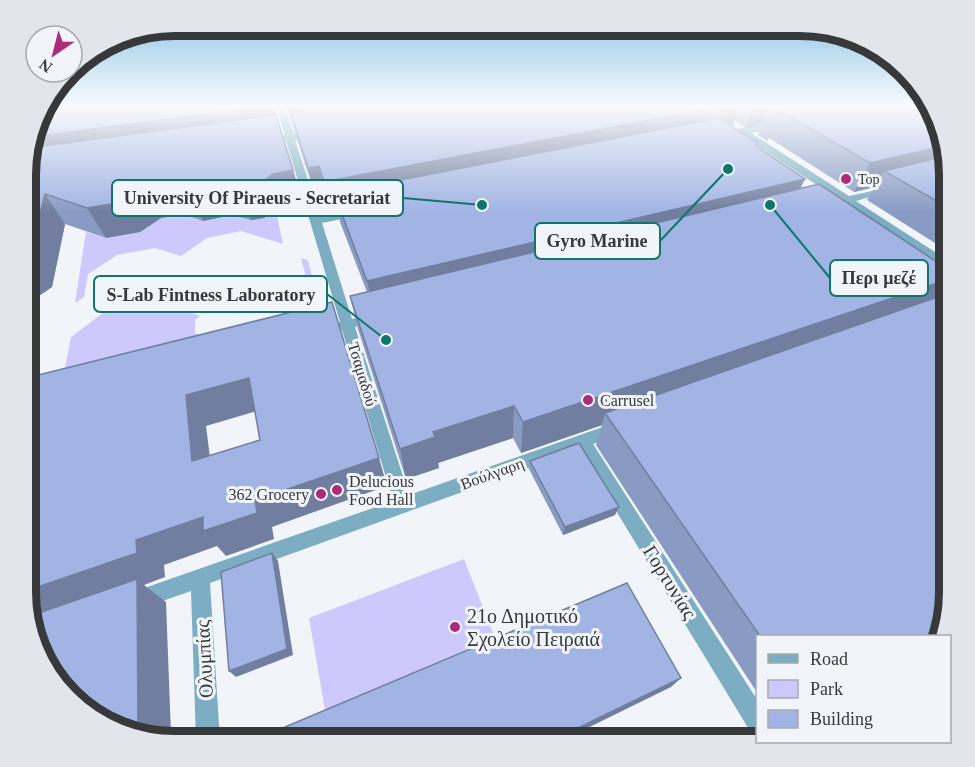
<svg xmlns="http://www.w3.org/2000/svg" width="975" height="767" font-family="'Times New Roman',serif">
<style>
.green{fill:#cdc9fc}
.lines{fill:none;stroke-linecap:round;stroke-linejoin:round}
.minor{fill:#7dadc2;fill-rule:evenodd}
.wall{fill:#8a9bc3}
.shaded-wall{fill:#717e9f}
.building{fill:#a1b4e3;stroke:#717e9f;stroke-width:1.5;fill-rule:evenodd}
.poi-dot{fill:#ad2c79;stroke:#f1f5fa;stroke-width:2}
.labels{text-anchor:middle;stroke-width:6;stroke-linejoin:round;paint-order:stroke}
.far-poi-label{font-size:14px;fill:#363839;stroke:#f1f5fa;text-anchor:start}
.street-label{font-size:16px;fill:#363839;stroke:#f1f5fa}
.poi-label{font-size:16px;fill:#363839;stroke:#f1f5fa;text-anchor:start}
.near-street-label{font-size:20px;fill:#363839;stroke:#f1f5fa}
.near-poi-label{font-size:20px;fill:#363839;stroke:#f1f5fa;text-anchor:start}
.rim{fill:none;stroke:#363839;stroke-width:8}
.leader{fill:none;stroke:#0f766e;stroke-width:2}
.callout-dot{fill:#0f766e;stroke:#f1f5fa;stroke-width:2}
.callout{fill:#f1f5fa;stroke:#0f766e;stroke-width:2}
.callout-label{font-size:18px;text-anchor:middle;font-weight:bold;fill:#363839}
</style>
<rect width="100%" height="100%" fill="#f1f5fa"/>
<!-- green -->
<path class="green" d="M276,211L283,244L241,231L207,238L181,256L155,248L117,255L88,274L84,297L75,303L86,232L106,238L140,232L161,218L183,214L203,221L235,215Z
M301,258L308,260L322,317L64,373L71,337L111,307L153,298L200,316L195,320V333L209,338L315,313Z
M464,559L495,638L325,710L309,618Z"/>
<g class="lines">
<!-- minor -->
<path class="minor" d="M276,105H284L294,134L315,131L320,134L295,140L320,217L357,210L362,213L361,215L322,223L352,319L376,313L383,318L381,321L355,327L409,495L617,422L623,424L625,429L623,434L593,444L758,701V741H742L746,733L750,731L579,450L210,583L220,741H196L191,591L137,610L130,607L127,600L130,593L393,501L342,330L320,336L313,331L315,328L340,322L286,141L265,144L260,141L285,135Z
M780,122L784,125L783,127L751,133L849,196L895,186V190L856,201L949,261V270L845,204L820,208V204L838,199L741,135L724,139L719,136L741,128Z"/>
</g>
<!-- wall -->
<path class="wall" d="M274,105L302,200L283,204L264,218L251,220L232,215L203,221L183,214L161,218L140,232L106,238L65,224L52,287L27,304V155Z
M286,105H929L950,175L949,252L867,200L875,187L854,192L769,138L767,141L758,135L762,124L746,128L735,120L733,127L758,143L756,147L805,179L800,188L949,270V287L942,296L941,636H758V694L596,445L602,425L521,453L513,438L438,463L439,468L406,479L358,329L350,296L367,292L340,222L338,211H332L327,196L316,198Z
M530,461L615,515L563,535L529,469Z"/>
<!-- shaded-wall -->
<path class="shaded-wall" d="M274,105L282,133L27,155L33,137Z
M288,105H480L291,113L295,131V132Z
M729,105H740L731,131L715,134L723,106Z
M754,105H855L780,111L767,141L778,113L768,107L762,124L746,128Z
M708,109L700,137L334,193L338,211H336L329,181Z
M944,146L948,170L884,171L875,187L854,192L870,163Z
M319,166L327,196L316,198L308,168Z
M293,170L302,200L283,204L264,218L251,220L240,190L273,174Z
M805,179L791,207L374,310L367,281Z
M169,184L183,214L161,218L140,232L106,238L87,208L145,188Z
M220,185L232,215L203,221L189,190Z
M45,194L65,224L52,287L27,304V258Z
M949,279V287L931,309L605,413L602,425L521,453L523,422Z
M249,378L264,409L206,426L214,489L192,461L186,395Z
M514,406L513,438L438,463L439,468L406,479L400,449L433,432Z
M379,458L387,486L272,527L274,539L226,556L217,546L164,565L165,577L144,585L166,602L171,735L161,740L119,730L32,625L26,602V591L136,540Z
M619,507L615,515L563,535L565,527Z
M272,553L278,561L293,655L236,677L229,671Z
M681,678L671,687L561,741H551Z"/>
<!-- building -->
<path class="building" d="M44,105H274L33,137Z
M346,105H702L708,109L329,181H324L319,166L308,168L291,113Z
M779,105H929L938,117L944,146L870,163L780,111L778,113L768,107Z
M276,115L293,170L273,174L254,188L240,190L220,185L189,190L169,184L145,188L123,202L87,208L45,194L29,256L27,258V155L29,148Z
M719,118L758,143L756,146L805,179L367,281L334,193Z
M946,156L950,175L949,208L884,171Z
M819,184L949,270V279L523,422L514,406L433,432L435,437L400,449L350,296Z
M949,293V602L941,636H760L605,413Z
M332,302L379,458L255,500L257,513L203,531V517L136,540L137,553L26,591V378ZM249,378L260,440L192,461L186,395Z
M579,443L619,507L565,527L530,461Z
M272,553L287,649L229,671L221,572Z
M137,579L138,723L119,730L76,704L41,658L30,616Z
M627,583L681,678L551,741H287L285,727Z"/>
<!-- sky -->
<linearGradient id="sky" x2="0" y2="1"><stop stop-color="#84c1e4"/><stop offset="0.5" stop-color="#f9fafd"/><stop offset="1" stop-color="#f9fafd" stop-opacity="0"/></linearGradient>
<rect width="975" height="212" fill="url(#sky)"/>
<!-- markers -->
<g class="poi-dot">
<circle cx="846" cy="179" r="6"/>
<circle cx="588" cy="400" r="6"/>
<circle cx="337" cy="490" r="6"/>
<circle cx="321" cy="494" r="6"/>
<circle cx="455" cy="627" r="6"/>
</g>
<g class="labels">
<!-- far-poi labels -->
<g class="far-poi-label">
<text x="858" y="184">Top</text>
</g>
<!-- street labels -->
<g class="street-label">
<text transform="translate(363 374) rotate(73)" y="6">Τσαμαδού</text>
<text transform="translate(492 473) rotate(-20)" y="6">Βούλγαρη</text>
</g>
<!-- poi labels -->
<g class="poi-label">
<text x="600" y="406">Carrusel</text>
<text x="349" y="487">Delucious<tspan x="349" dy="18">Food Hall</tspan></text>
<text x="309" y="500" text-anchor="end">362 Grocery</text>
</g>
<!-- near-street labels -->
<g class="near-street-label">
<text transform="translate(670 582) rotate(58)" y="7">Γορτυνίας</text>
<text transform="translate(204 659) rotate(-93)" y="7">Ολυμπίας</text>
</g>
<!-- near-poi labels -->
<g class="near-poi-label">
<text x="467" y="623">21ο Δημοτικό<tspan x="467" dy="23">Σχολείο Πειραιά</tspan></text>
</g>
</g>
<!-- crop -->
<path d="M0 0H975V767H0ZM175 36H800A139 139 0 0 1 939 175V592A139 139 0 0 1 800 731H175A139 139 0 0 1 36 592V175A139 139 0 0 1 175 36Z" fill="#e2e6eb" fill-rule="evenodd"/>
<path class="rim" d="M175 36H800A139 139 0 0 1 939 175V592A139 139 0 0 1 800 731H175A139 139 0 0 1 36 592V175A139 139 0 0 1 175 36Z"/>
<!-- callouts -->
<path class="leader" d="M482 205L403 198M728 169L660 241M770 205L830 278M386 340L327 294"/>
<g class="callout-dot">
<circle cx="482" cy="205" r="6"/>
<circle cx="728" cy="169" r="6"/>
<circle cx="770" cy="205" r="6"/>
<circle cx="386" cy="340" r="6"/>
</g>
<g class="callout">
<rect x="112" y="180" width="291" height="36" rx="6"/>
<rect x="535" y="223" width="125" height="36" rx="6"/>
<rect x="830" y="260" width="98" height="36" rx="6"/>
<rect x="94" y="276" width="233" height="36" rx="6"/>
</g>
<g class="callout-label">
<text x="257" y="204">University Of Piraeus - Secretariat</text>
<text x="597" y="247">Gyro Marine</text>
<text x="879" y="284">Περι μεζέ</text>
<text x="211" y="301">S-Lab Fintness Laboratory</text>
</g>
<!-- legend -->
<rect x="756" y="635" width="195" height="108" fill="#f1f5fa" stroke="#a6a9ad" stroke-width="1.5"/>
<rect x="768" y="654" width="30" height="9" fill="#7dadc2" stroke="#a6a9ad" stroke-width="1.5"/>
<text x="810" y="665" font-size="18" fill="#363839">Road</text>
<rect x="768" y="680" width="30" height="18" fill="#cdc9fc" stroke="#a6a9ad" stroke-width="1.5"/>
<text x="810" y="695" font-size="18" fill="#363839">Park</text>
<rect x="768" y="710" width="30" height="18" fill="#a1b4e3" stroke="#a6a9ad" stroke-width="1.5"/>
<text x="810" y="725" font-size="18" fill="#363839">Building</text>
<!-- north arrow -->
<g transform="translate(54 54) rotate(215)"><circle r="28" fill="#f1f5fa" stroke="#a6a9ad" stroke-width="1.5"/>
<path d="M0-4.5L10 22L0 15L-10 22Z" fill="#ad2c79"/>
<text y="-9" font-size="16" font-weight="bold" text-anchor="middle" fill="#363839">N</text>
</g>
</svg>
